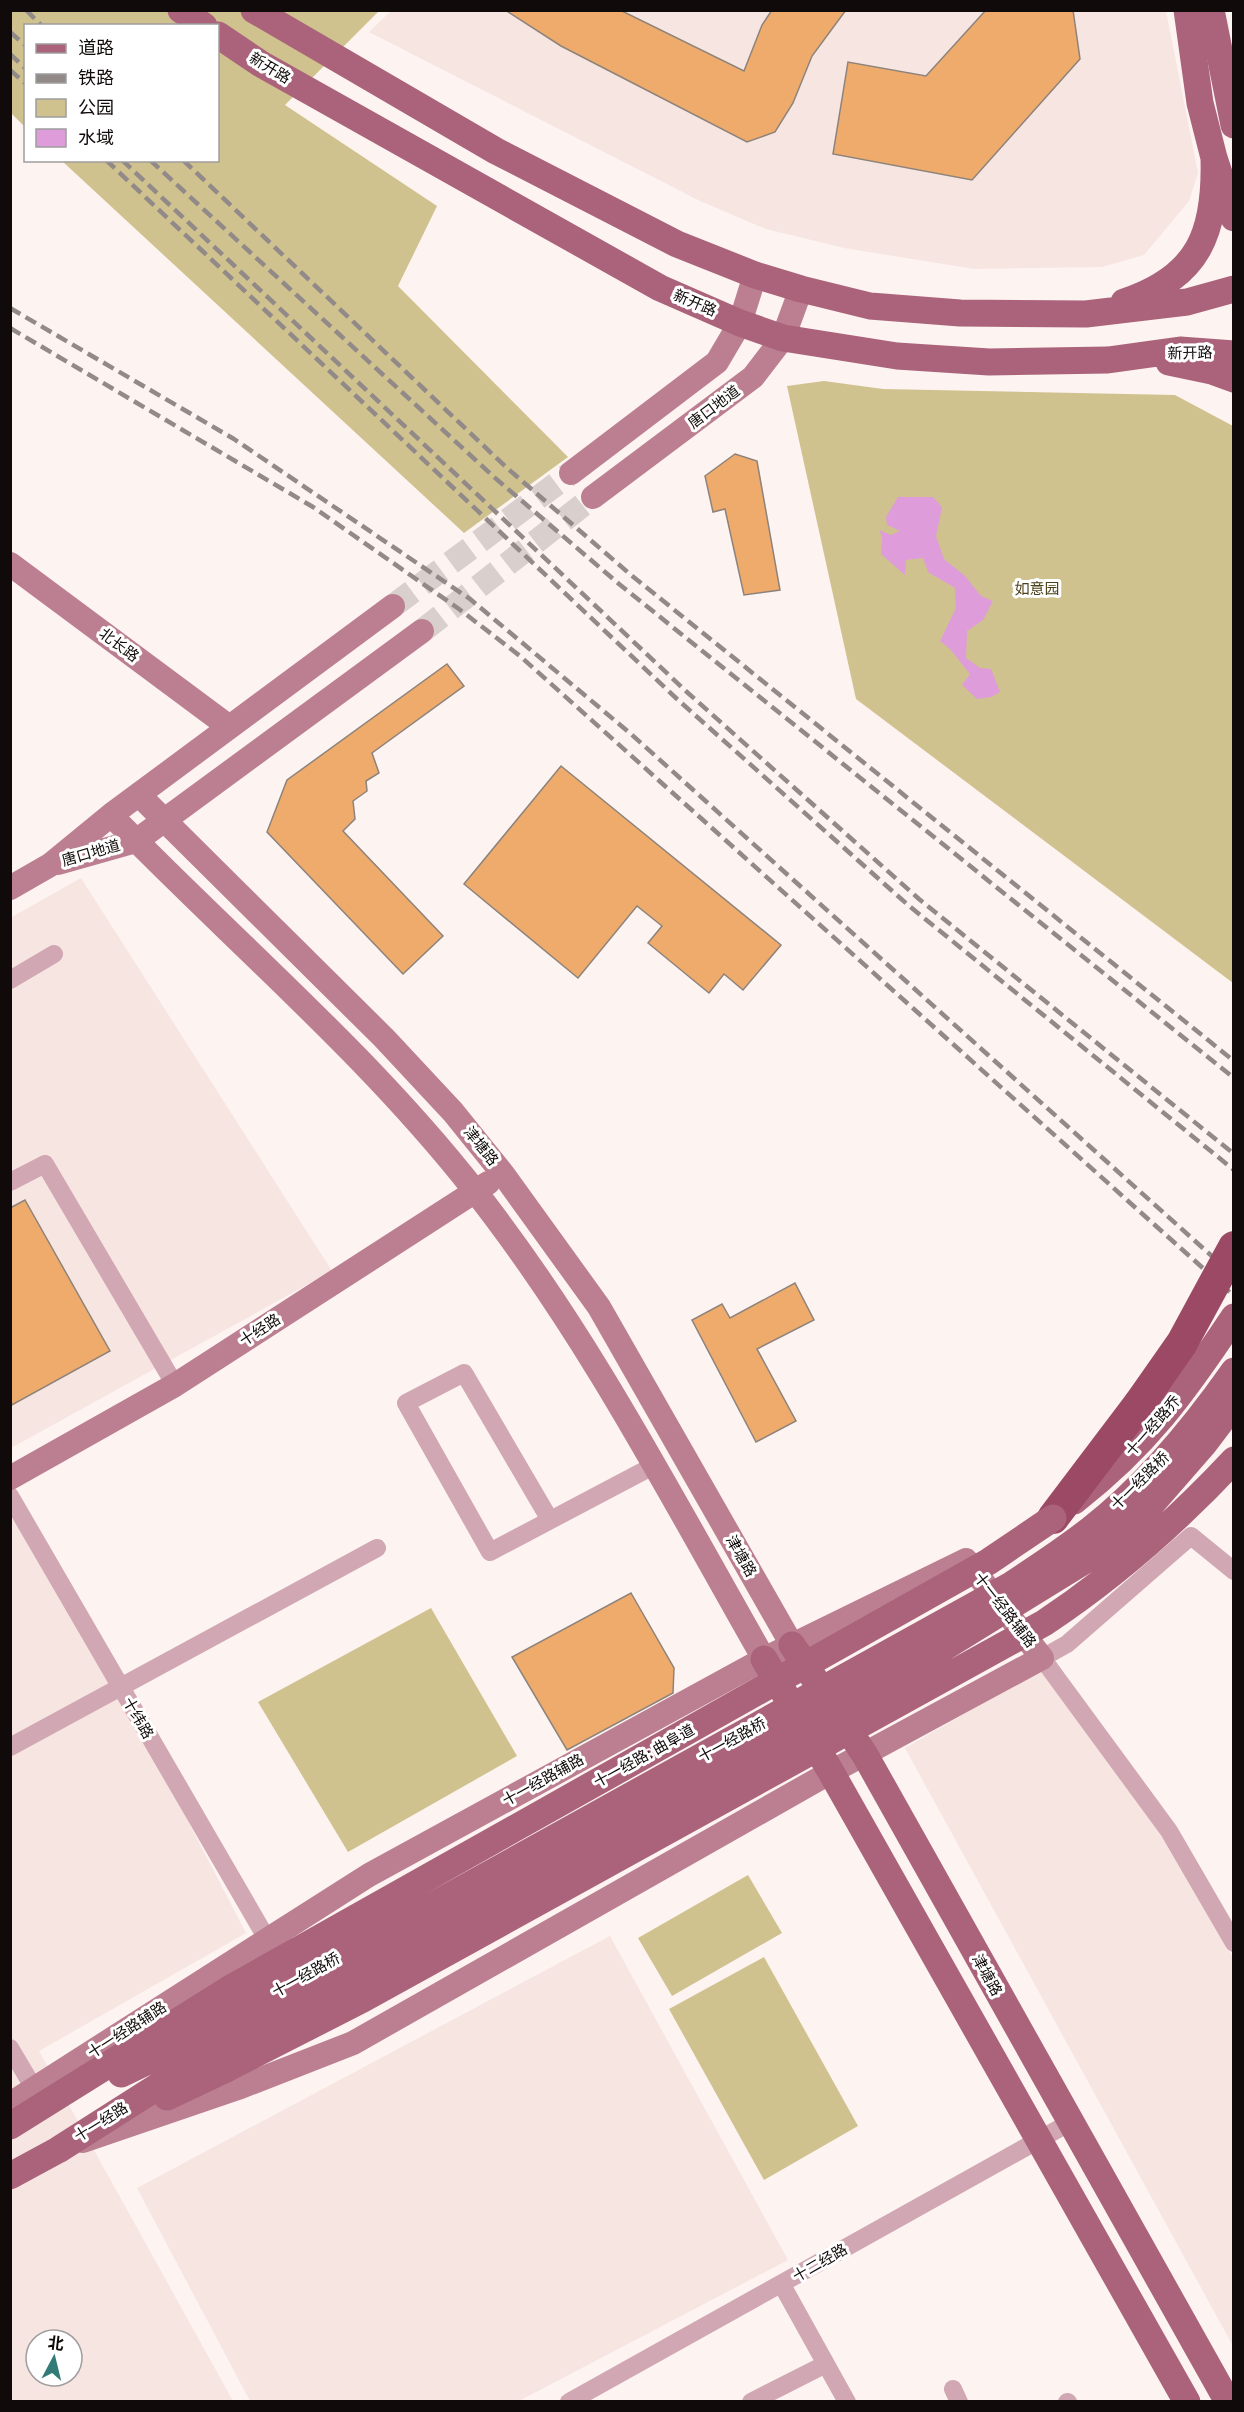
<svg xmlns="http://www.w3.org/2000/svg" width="1244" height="2412" font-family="Barlow,'Noto Sans SC',sans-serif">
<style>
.built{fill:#f7e5e1;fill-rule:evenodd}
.green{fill:#d0c28f}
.water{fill:#de9cda}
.building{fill:#efab6c;stroke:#8d837b;stroke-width:1.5}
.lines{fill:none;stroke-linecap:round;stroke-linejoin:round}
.secondary-tunnel{stroke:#d9d0ce;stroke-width:24;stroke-dasharray:24 12;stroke-linecap:butt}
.street{stroke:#d0a7b2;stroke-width:18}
.secondary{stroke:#bb7f91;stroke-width:24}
.primary{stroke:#aa637a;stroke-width:27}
.highway{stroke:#9b4965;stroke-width:32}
.rail{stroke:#918a88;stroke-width:4.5;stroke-dasharray:12 6;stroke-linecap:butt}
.primary-bridge{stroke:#aa637a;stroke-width:27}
.highway-bridge{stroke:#9b4965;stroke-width:32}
.labels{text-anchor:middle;stroke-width:6;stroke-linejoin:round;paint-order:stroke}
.street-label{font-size:15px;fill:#100b0a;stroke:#fff}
.park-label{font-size:15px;fill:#4b401a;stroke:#fff}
</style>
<rect width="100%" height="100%" fill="#fdf3f1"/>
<!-- built -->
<path class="built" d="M392,10L1166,11L1198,173L1189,201L1144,255L1102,267L974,269L844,248L766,229L700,201L369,32Z
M81,878L332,1271L11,1448L10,918Z
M14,1486L246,1933L39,2051L233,2401L11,2402L10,1488ZM36,2340H72V2376H36Z
M1056,1661L1165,1834L1233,1958V2346L905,1748Z
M610,1936L788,2260L519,2401H250L137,2188Z"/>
<!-- green -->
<path class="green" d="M10,11H379L285,105L437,206L398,286L568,457L464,533L62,161L218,160V26H26L25,127L11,113Z
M824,381L883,389L1175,395L1233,426V983L856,699L787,386Z
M431,1608L517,1756L348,1852L258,1702Z
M748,1875L782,1933L672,1996L638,1938Z
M764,1957L858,2126L764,2180L669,2009Z"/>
<!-- water -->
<path class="water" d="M898,497H933L942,507L936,536L944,559L965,576L981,596L993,601L983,620L967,631L966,658L980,668L991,669L1000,692L991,697L977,699L962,685L970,674L950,649L940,641L956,608L955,588L928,572L923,558L906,560L905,575L881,554L882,536L879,530L891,535L900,531L887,525L886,517Z"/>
<!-- building -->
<path class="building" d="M505,10H620L744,71L762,25L772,10H846L812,56L793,103L775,132L747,142L561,46Z
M986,10H1073L1080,59L972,180L833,154L848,62L926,76Z
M735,454L757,461L780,590L744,595L725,509L713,512L705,476Z
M447,664L464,686L372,753L379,773L366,781L367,791L353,801L355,819L343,831L443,936L403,974L267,832L287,780Z
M561,766L781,945L743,990L724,974L709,993L648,943L662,926L637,906L578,978L464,884Z
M25,1200L110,1351L10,1406V1208Z
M795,1283L814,1320L757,1349L796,1421L756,1442L692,1320L722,1304L730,1318Z
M631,1593L674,1668L673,1693L567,1750L512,1657Z"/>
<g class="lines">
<!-- secondary-tunnel -->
<path class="secondary-tunnel" d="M393,606L571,473
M422,631L593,497"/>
<!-- street -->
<path class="street" d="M10,980L54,954
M10,1182L45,1164L175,1385
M10,1496L267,1939
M550,1520L464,1373L406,1403L490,1552L653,1466
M1234,1571L1191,1536L1067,1644L1042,1658L1169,1831L1234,1943
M10,1747L377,1548
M10,2048L35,2090
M782,2285L847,2402
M953,2389L959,2402
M569,2402L1069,2123
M751,2402L826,2364
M1067,2402H1068"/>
<!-- secondary -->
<path class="secondary" d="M571,473L717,362L740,323L755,275
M593,497L753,377L783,338L801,289
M10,564L228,726
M139,795L384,1038L453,1112L503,1174L599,1307L792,1645
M111,815C232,940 367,1053 475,1191C589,1336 673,1500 764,1659
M58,863L136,841L422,631
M10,888L50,865L111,815L393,606
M10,1478L175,1385L488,1183
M10,2104L369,1875L764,1659L966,1560L1042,1658L831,1772L353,2043L238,2088L83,2141"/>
<!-- primary -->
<path class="primary" d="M181,10L204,26
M254,10L496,151L677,244L755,275L801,289L870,306L960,313L1086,314L1187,302L1234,289
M1187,10L1200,103L1214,158L1234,218
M218,35L261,64L660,288L740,323L783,338L897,356L989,362L1108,360L1180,350L1234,354
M1124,302C1200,277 1216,232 1214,158
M1169,362L1212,371L1234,379
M1074,1501C1146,1445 1184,1392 1234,1317
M792,1645L865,1755L1228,2402
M764,1659L831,1772L1187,2402
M121,2074L179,2046
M167,2097L226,2069
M10,2126L231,1988
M10,2176L58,2150L190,2066"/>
<!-- highway -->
<path class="highway" d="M1053,1518L1140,1403"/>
<!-- rail -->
<path class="rail" d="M26,10L42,26
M10,32L26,46
M10,54L26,69
M10,70L26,84
M106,160L677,699L908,905L1234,1170
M122,160L688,693L919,899L1234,1154
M150,160L494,477L619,584L1234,1078
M183,160L507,468L631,575L1234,1061
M10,308L234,439L470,599L631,734L1234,1276
M10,328L313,507L459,609L520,656L1234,1296"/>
<!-- primary-bridge -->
<path class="primary-bridge" d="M1211,10L1234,125
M231,1988L988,1562L1053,1518
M179,2046L1011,1585C1037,1568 1064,1550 1090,1530C1145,1487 1194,1428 1234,1371
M190,2066L943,1648L1084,1561L1120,1535L1149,1507L1203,1445L1234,1404
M226,2069L363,1999L1044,1623C1115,1576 1176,1522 1234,1460"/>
<!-- highway-bridge -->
<path class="highway-bridge" d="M1140,1403L1182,1343L1234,1247"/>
</g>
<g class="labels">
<!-- street labels -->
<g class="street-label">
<text transform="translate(270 68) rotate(31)" y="5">新开路</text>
<text transform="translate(695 303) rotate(23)" y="5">新开路</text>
<text transform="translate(1190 353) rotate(-1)" y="5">新开路</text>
<text transform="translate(714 407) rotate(-37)" y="5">唐口地道</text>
<text transform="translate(119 645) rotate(37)" y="5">北长路</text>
<text transform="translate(91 853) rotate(-16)" y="5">唐口地道</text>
<text transform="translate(481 1146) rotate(51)" y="5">津塘路</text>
<text transform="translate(260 1330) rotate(-33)" y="5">十经路</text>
<text transform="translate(1153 1426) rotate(-49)" y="5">十一经路乔</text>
<text transform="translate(1140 1481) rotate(-45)" y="5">十一经路桥</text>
<text transform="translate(741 1556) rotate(60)" y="5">津塘路</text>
<text transform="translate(1005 1610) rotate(52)" y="5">十一经路辅路</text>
<text transform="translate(138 1718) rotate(60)" y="5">十纬路</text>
<text transform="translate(732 1740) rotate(-29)" y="5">十一经路桥</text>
<text transform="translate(644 1756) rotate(-29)" y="5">十一经路; 曲阜道</text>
<text transform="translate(543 1780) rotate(-29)" y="5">十一经路辅路</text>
<text transform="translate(306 1975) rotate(-29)" y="5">十一经路桥</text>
<text transform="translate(987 1975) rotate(61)" y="5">津塘路</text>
<text transform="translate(127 2030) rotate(-33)" y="5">十一经路辅路</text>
<text transform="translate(101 2122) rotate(-32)" y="5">十一经路</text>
<text transform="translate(820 2263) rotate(-30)" y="5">十二经路</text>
</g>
<!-- park labels -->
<g class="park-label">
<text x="1037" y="594">如意园</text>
</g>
</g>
<!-- border -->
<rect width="1244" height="2412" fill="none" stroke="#100b0a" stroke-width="24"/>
<!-- legend -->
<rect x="24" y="24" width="195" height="138" fill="#ffffff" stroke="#9f9d9d" stroke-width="1.5"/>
<rect x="36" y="44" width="30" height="9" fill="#aa637a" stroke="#9f9d9d" stroke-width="1.5"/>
<text x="78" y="54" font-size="18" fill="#100b0a">道路</text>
<rect x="36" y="74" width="30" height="9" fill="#918a88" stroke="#9f9d9d" stroke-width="1.5"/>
<text x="78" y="84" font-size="18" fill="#100b0a">铁路</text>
<rect x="36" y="99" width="30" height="18" fill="#d0c28f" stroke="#9f9d9d" stroke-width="1.5"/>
<text x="78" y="114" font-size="18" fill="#100b0a">公园</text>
<rect x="36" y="129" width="30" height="18" fill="#de9cda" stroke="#9f9d9d" stroke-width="1.5"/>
<text x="78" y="144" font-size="18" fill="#100b0a">水域</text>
<!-- north arrow -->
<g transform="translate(54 2358) rotate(7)"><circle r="28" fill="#ffffff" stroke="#9f9d9d" stroke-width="1.5"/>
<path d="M0-4.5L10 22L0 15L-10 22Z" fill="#337b76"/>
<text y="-9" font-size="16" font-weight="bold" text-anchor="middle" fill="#100b0a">北</text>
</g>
</svg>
